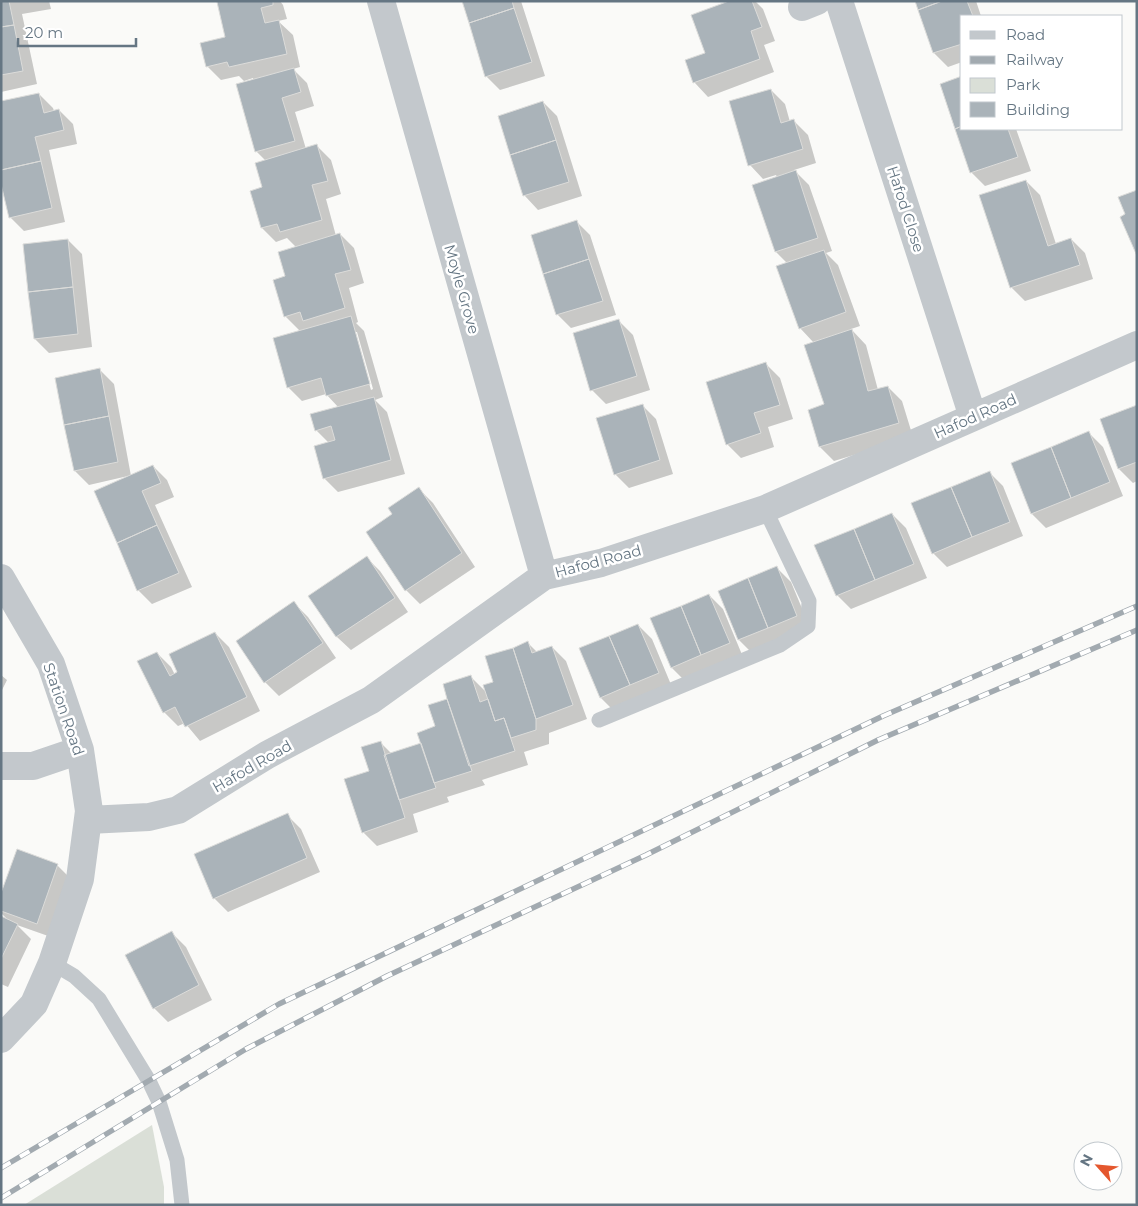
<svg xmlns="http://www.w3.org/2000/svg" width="1138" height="1206" font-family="Montserrat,sans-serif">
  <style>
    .green { fill: #dadfd7 }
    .shadow { fill: #0003; fill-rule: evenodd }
    .building { fill: #aab3b9; stroke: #dcdcda }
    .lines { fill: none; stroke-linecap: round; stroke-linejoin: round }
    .lane { stroke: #c3c8cc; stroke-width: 15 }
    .street { stroke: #c3c8cc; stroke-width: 28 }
    .rail-casing { stroke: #a2aab0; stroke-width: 5.5 }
    .rail { stroke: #fff; stroke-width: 4; stroke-dasharray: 11; stroke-linecap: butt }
    .labels { text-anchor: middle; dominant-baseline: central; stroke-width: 5; stroke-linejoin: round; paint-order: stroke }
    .street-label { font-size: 15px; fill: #657683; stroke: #fff }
  </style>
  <rect width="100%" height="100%" fill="#fafaf8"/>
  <path class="green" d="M152,1125L164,1187V1205H24Z"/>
  <path class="shadow" d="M1,1H49L51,9L22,14L37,84L1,92Z
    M226,1H280L283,5L287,19L278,21L293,35L300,67L293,69L307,83L314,106L295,112L306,149L317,146L331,160L341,194L326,199L336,236L340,234L354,248L364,283L349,288L358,322L356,323L364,331L383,397L375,400L387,412L405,474L338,492L324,478L329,443L316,430L339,408L326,394L302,401L288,387L301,332L285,316L287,277L296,247L287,238L276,242L262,228L266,161L256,151L253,78L244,81L239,76L221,80L207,66L227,38ZM354,332H357L373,389L371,390Z
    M463,1H521L545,76L500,90L486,76Z
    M733,1H755L763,9L775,41L764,45L774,72L708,97L695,83L686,61L706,54Z
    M916,1H976L981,16H962V62L948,67L934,53Z
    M942,85L962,129H1016L1031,171L985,186L971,172Z
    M771,90L785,104L790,122L794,121L808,135L816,163L794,170L809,185L832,251L826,253L838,265L860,326L851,329L866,345L878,390L888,387L902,401L913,437L834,461L820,447L809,410L825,405L814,343L800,328L788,264L776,252L777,177L776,175L763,179L750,165Z
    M39,94L53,108L54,111L59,110L73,124L77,144L49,150L65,222L24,231L10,217Z
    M543,102L557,116L582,196L538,210L525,196L499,117Z
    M1026,181L1040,195L1056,244L1071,239L1085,253L1093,279L1025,301L1011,287Z
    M576,221L590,235L616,315L571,328L557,314Z
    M68,240L82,254L92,347L49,353L35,339Z
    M619,321L633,335L650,390L606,404L592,390Z
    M766,364L780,378L793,419L768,427L774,447L741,458L727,444Z
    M100,370L114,384L131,476L153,466L167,480L174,497L155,505L192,587L152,604L138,590L128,476L89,485L75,471Z
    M642,405L656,419L673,474L629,488L615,474Z
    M1137,406V481L1133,483L1119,469L1101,420Z
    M1089,433L1103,447L1123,496L1046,528L1032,514L1013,464Z
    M989,472L1003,486L1023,536L947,567L933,553Z
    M419,489L433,503L475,567L420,604L406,590L394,515Z
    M892,514L906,528L927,578L851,609L837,595Z
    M367,558L380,571L408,612L351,650L337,637L310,596Z
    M777,568L791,582L811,630L753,654L739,640L719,591Z
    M709,595L723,609L743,657L686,682L672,668L652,619Z
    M294,603L308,617L336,658L279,696L265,682L238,641Z
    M638,625L652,639L672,687L615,712L601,698L580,649Z
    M215,633L229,647L260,711L200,741L185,723L178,726L164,712L157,653L171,667L175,675Z
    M527,642L537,652L552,647L566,661L587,719L549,733V744L524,752L528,765L482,780L485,785L447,797L449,802L413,814L418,832L377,846L363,832L370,772L380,742L392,754L422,744L436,727L448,700L471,677L488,694L514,649Z
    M1,675L7,680L1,692Z
    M287,815L301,829L320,872L228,912L214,898Z
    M57,865L71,879L51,937L17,925L31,939L8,987L1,984V918L9,921L1,913V897Z
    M172,933L186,947L212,1000L168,1022L154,1008Z"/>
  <path class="building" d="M1,1H9L14,25L1,27Z
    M220,1H273V5L261,8L265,23L279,20L287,54L229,67L227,62L206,67L200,43L225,37L217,2Z
    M462,1H512L514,8L469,23Z
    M729,1H752L762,27L751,31L760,59L693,83L685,60L705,53L691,15Z
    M915,1H942L918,10Z
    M942,1H967L973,16H962V44L933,53L918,10Z
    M514,8L532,62L485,77L469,23Z
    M14,25L23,71L1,75V27Z
    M294,68L301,92L282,98L295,141L255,152L236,84Z
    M962,76V126L955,129L940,84Z
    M771,89L781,123L794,119L803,149L748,166L729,101Z
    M39,93L44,113L59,109L64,130L35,137L41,161L1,170V101Z
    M543,101L556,140L510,155L498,116Z
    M962,126V129H1008L1018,157L970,173L955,129Z
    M556,140L569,182L523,196L510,155Z
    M317,144L328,181L312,185L322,220L280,232L277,224L261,228L250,191L262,187L255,163Z
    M41,161L52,208L9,218L1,184V170Z
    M796,170L818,238L775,252L752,185Z
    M1026,180L1048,246L1071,238L1080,265L1010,288L979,195Z
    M1137,190V256L1120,217L1125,214L1118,197Z
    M577,220L589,259L543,274L531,235Z
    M340,233L351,270L335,274L345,308L303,321L300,312L284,317L273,280L285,276L278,252Z
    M68,239L73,287L28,292L23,244Z
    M824,250L846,312L799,329L776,266Z
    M589,259L603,301L556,315L543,274Z
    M73,287L78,334L34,339L28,292Z
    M351,316L370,384L326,396L321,378L287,388L273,338Z
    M619,319L637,376L590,391L573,333Z
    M852,329L868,391L888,386L899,423L819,447L808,410L824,404L804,345Z
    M766,362L780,405L754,413L761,433L726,445L706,382Z
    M100,368L109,416L64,425L55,378Z
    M374,397L391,460L323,479L314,446L335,440L331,426L315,431L310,414Z
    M643,404L660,460L614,475L596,418Z
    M1137,405V462L1118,469L1100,419Z
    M109,416L118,462L74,471L64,425Z
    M1089,431L1110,482L1071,498L1051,447Z
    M1051,447L1071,498L1031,514L1011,463Z
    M153,465L161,483L142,491L157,525L117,543L94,491Z
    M990,471L1010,522L972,537L951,487Z
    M419,487L462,553L405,591L366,532L392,514L388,508Z
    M951,487L972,537L932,554L911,503Z
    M892,513L914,564L875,580L854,529Z
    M157,525L179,573L137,591L117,543Z
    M854,529L875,580L836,596L814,545Z
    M367,556L395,598L336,637L308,596Z
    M777,566L797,616L768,628L748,578Z
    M748,578L768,628L738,640L718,591Z
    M709,594L730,643L701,655L681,606Z
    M294,601L323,643L264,683L236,641Z
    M681,606L701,655L671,668L650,618Z
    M638,624L659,673L630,685L609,636Z
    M215,632L247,697L185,727L175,707L163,713L137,661L157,652L170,676L177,672L169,654Z
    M609,636L630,685L600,698L579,648Z
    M528,641L532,653L552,646L573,705L536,719L513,648Z
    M513,648L536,719V730L511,738L504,718L495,721L483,685L493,682L485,656Z
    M471,675L480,702L488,699L495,721L504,718L515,751L469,766L447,699L443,684Z
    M447,699L472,771L434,783L417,733L435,726L428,705Z
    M381,741L405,818L362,833L344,779L369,771L361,747Z
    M421,743L436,788L399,800L384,755Z
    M288,813L307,858L213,899L194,854Z
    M17,849L58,864L37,924L1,911V893Z
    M1,916L18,924L1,959Z
    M172,931L199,985L153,1009L125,955Z"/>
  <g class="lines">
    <path class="lane" d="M599,720L780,645L808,626L809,601L765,509
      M52,963L74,976L99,999L149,1081L159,1102L177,1160L182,1205"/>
    <path class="street" d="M381,1L544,576
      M839,1L973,417
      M802,7L817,1
      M1,578L51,664L80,750L89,811L80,879L52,963L34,1004L1,1039
      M1,766H33L80,750
      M88,820L149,817L178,810L267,755L371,700L544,576L601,563L765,509L1137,345"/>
    <defs>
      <path id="rail" d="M1,1168L279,1004L883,716L1137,606
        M1,1198L246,1049L387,976L646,855L878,740L1137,630"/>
    </defs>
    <use href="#rail" class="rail-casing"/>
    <use href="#rail" class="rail"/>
  </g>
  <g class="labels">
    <g class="street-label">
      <text transform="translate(906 209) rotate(72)">Hafod Close</text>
      <text transform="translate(462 289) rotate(74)">Moyle Grove</text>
      <text transform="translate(975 416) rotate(-24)">Hafod Road</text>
      <text transform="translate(598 561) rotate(-15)">Hafod Road</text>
      <text transform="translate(64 709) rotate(71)">Station Road</text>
      <text transform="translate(252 766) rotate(-30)">Hafod Road</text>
    </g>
  </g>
  <rect width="1138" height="1206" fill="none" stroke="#657683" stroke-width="5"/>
  <rect x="960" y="15" width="162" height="115" fill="#ffffff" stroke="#c1c8cd"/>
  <rect x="970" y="31" width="25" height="8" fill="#c3c8cc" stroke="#c1c8cd"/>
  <text x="1006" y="40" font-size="15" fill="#657683">Road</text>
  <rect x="970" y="56" width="25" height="8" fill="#a2aab0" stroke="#c1c8cd"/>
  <text x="1006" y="65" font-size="15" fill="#657683">Railway</text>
  <rect x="970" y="78" width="25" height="15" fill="#dadfd7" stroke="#c1c8cd"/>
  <text x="1006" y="90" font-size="15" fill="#657683">Park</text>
  <rect x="970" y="102" width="25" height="15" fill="#aab3b9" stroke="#c1c8cd"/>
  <text x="1006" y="115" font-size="15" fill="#657683">Building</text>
  <g transform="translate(1098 1166) rotate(297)"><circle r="24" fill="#ffffff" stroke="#c1c8cd"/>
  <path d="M0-4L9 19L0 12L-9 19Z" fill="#e4572e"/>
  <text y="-8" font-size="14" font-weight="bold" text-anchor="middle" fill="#657683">N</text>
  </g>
  <path d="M18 38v8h118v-8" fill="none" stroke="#657683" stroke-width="2.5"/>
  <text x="25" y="38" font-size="15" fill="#657683" stroke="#ffffff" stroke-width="4" paint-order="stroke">20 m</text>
</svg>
